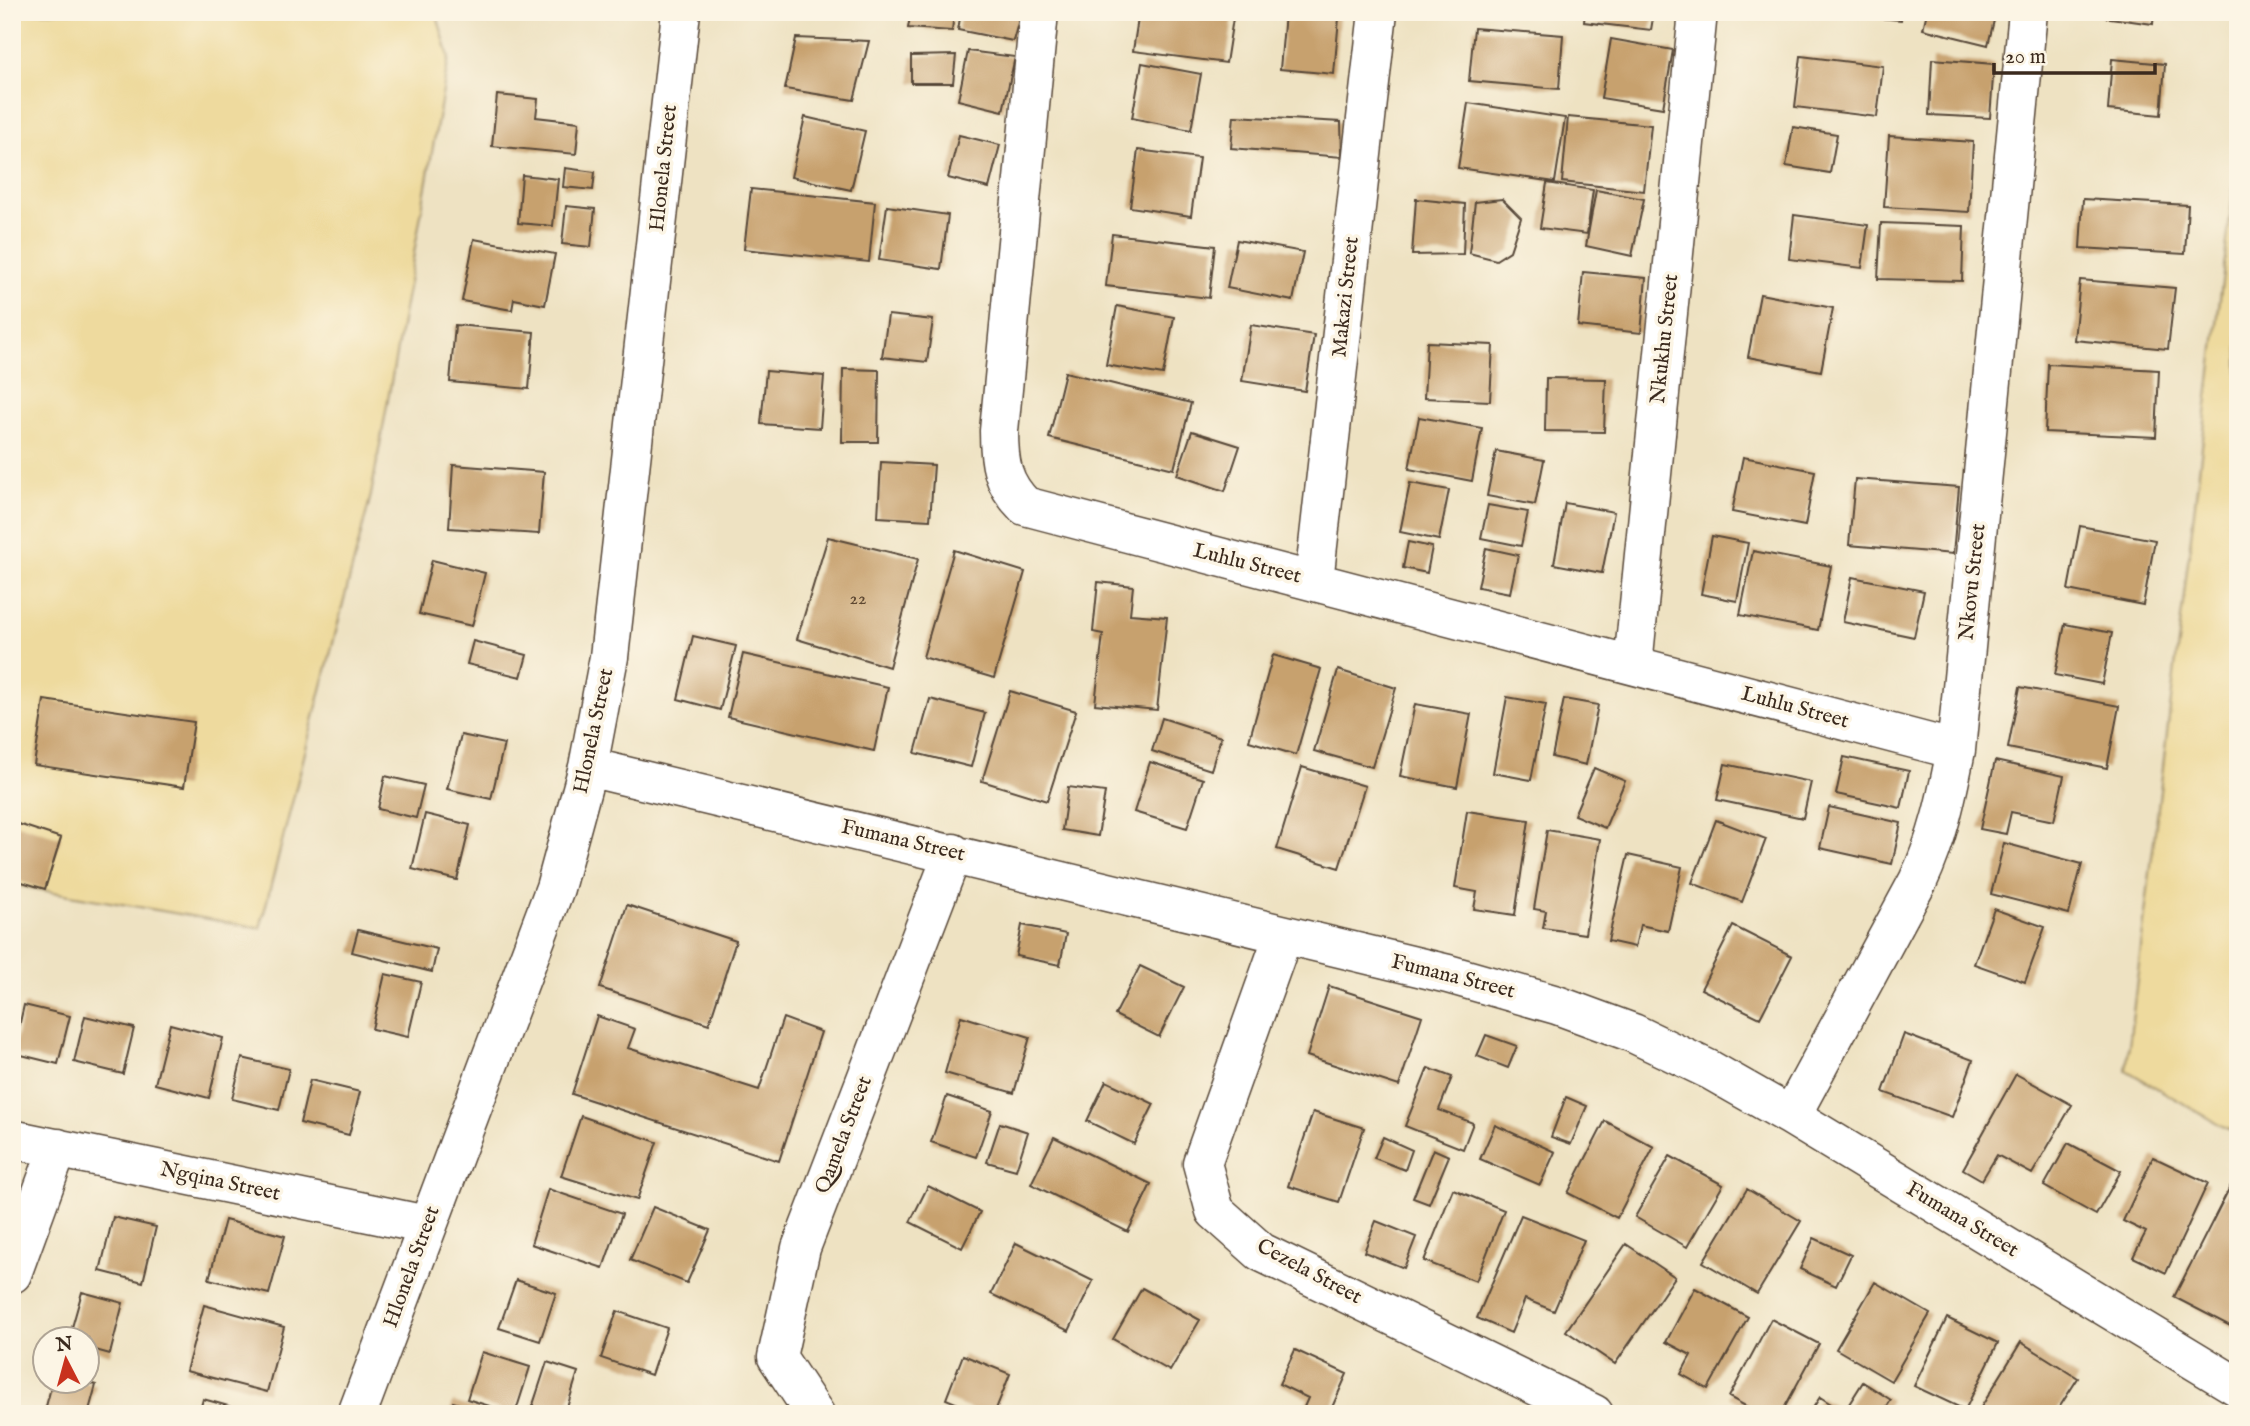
<svg xmlns="http://www.w3.org/2000/svg" width="2250" height="1426" font-family="'IM FELL English',serif">
  <style>
    .sand { fill: #eeda9e; stroke: #94825e; stroke-width: 2 }
    .building { fill: #c7a16e }
    .lines { fill: none; stroke-linecap: round; stroke-linejoin: round }
    .street-casing { stroke: #564637; stroke-width: 41 }
    .street { stroke: #fff; stroke-width: 38 }
    .labels { text-anchor: middle; dominant-baseline: central; stroke-width: 7; stroke-linejoin: round; paint-order: stroke }
    .number-label { font-size: 18px; fill: #5e4832 }
    .street-label { font-size: 21px; fill: #3b2a1e; stroke: #fcf5e5 }
  </style>
  <rect width="100%" height="100%" fill="#fcf5e5"/>
  <filter id="ink" filterUnits="userSpaceOnUse"><feTurbulence type="fractalNoise" baseFrequency=".0143" numOctaves="2"/><feDisplacementMap in="SourceGraphic" scale="14" xChannelSelector="R" yChannelSelector="G"/><feConvolveMatrix kernelMatrix="1 2 1 2 8 2 1 2 1" color-interpolation-filters="sRGB"/></filter>
  <filter id="wash" filterUnits="userSpaceOnUse"><feTurbulence type="fractalNoise" baseFrequency=".00686" numOctaves="4" result="noise"/><feDisplacementMap in="SourceGraphic" scale="28" xChannelSelector="R" yChannelSelector="G"/><feGaussianBlur stdDeviation="1.57" result="paint"/><feColorMatrix in="noise" values="0 0 0 0 0 0 0 0 0 0 0 0 0 0 0 0 0 1.4 0 .05"/><feComposite in="paint" operator="in"/></filter>
  <g filter="url(#wash)">
    <rect width="100%" height="100%" fill="#eee2c2"/>
    <path class="sand" d="M12,12H436L449,57L371,495L260,928L12,885Z
      M2238,151V1135L2126,1070Z"/>
    <g id="blocks">
      <path class="building" d="M911,12H954L952,31L908,28Z
        M961,12H1021L1013,41L958,30Z
        M1139,12H1234L1226,63L1133,51Z
        M1585,12H1654L1651,30L1584,22Z
        M1841,12H1902L1901,20L1841,15Z
        M1927,12H1996L1988,45L1923,29Z
        M2104,12H2154L2153,24L2103,17Z
        M1285,14L1339,18L1334,74L1280,69Z
        M1474,28L1563,35L1559,89L1469,81Z
        M796,38L869,41L854,100L785,89Z
        M1611,39L1673,50L1663,108L1601,98Z
        M968,51L1015,57L1003,111L958,100Z
        M956,55L953,83H911V56Z
        M1801,56L1883,66L1877,117L1795,107Z
        M1932,59L1994,64L1990,118L1929,115Z
        M2112,59L2165,64L2161,115L2108,110Z
        M1142,63L1201,74L1191,130L1132,118Z
        M497,95L538,99L536,117L579,122L576,154L492,146Z
        M1468,103L1565,118L1555,182L1458,168Z
        M1234,116L1341,122L1342,157L1231,148Z
        M805,117L865,131L851,190L791,177Z
        M1568,117L1651,125L1644,191L1562,182Z
        M1793,127L1837,134L1830,173L1786,166Z
        M959,135L1000,145L989,188L948,178Z
        M1889,136L1973,142L1969,212L1884,207Z
        M1138,150L1199,158L1191,216L1130,207Z
        M565,168L595,172L593,190L563,187Z
        M522,175L558,179L553,226L518,223Z
        M1547,183L1593,190L1587,234L1540,228Z
        M751,189L875,202L869,262L744,249Z
        M1596,190L1644,199L1632,256L1586,246Z
        M1416,199L1465,204L1463,254L1412,255Z
        M1502,199L1521,218L1510,251L1496,260L1469,253L1475,202Z
        M2083,199L2188,205L2185,254L2080,248Z
        M566,206L595,209L591,247L562,244Z
        M887,206L948,215L941,269L879,260Z
        M1794,215L1868,225L1862,268L1789,259Z
        M1881,223L1964,226L1962,281L1878,279Z
        M1112,234L1215,246L1209,298L1106,286Z
        M474,239L555,254L545,305L514,299L512,310L462,301Z
        M1237,240L1303,252L1293,301L1227,288Z
        M1583,272L1646,278L1641,333L1578,326Z
        M2080,280L2175,288L2168,349L2074,340Z
        M1760,294L1833,308L1821,371L1748,357Z
        M1117,306L1174,317L1163,375L1106,365Z
        M888,315L933,320L927,362L882,357Z
        M455,325L534,332L529,389L450,382Z
        M1251,325L1314,335L1305,391L1242,381Z
        M1427,342L1493,345L1490,401L1424,398Z
        M2048,364L2159,370L2156,437L2045,432Z
        M843,369L879,370L878,442H842Z
        M766,371L824,376L820,428L761,424Z
        M1065,372L1191,403L1174,469L1049,438Z
        M1546,378L1606,379L1604,432L1545,431Z
        M1419,417L1482,428L1472,481L1409,469Z
        M1192,431L1240,446L1225,491L1177,475Z
        M1496,451L1544,460L1535,505L1487,496Z
        M1743,457L1815,471L1805,526L1732,512Z
        M881,462L934,465L930,520L878,517Z
        M453,465L544,472L539,534L449,528Z
        M1855,479L1959,487L1953,554L1849,545Z
        M1410,483L1449,490L1439,540L1400,532Z
        M1565,503L1614,512L1602,573L1554,564Z
        M1488,505L1528,512L1521,546L1481,538Z
        M2080,526L2155,540L2143,605L2068,590Z
        M1712,536L1748,543L1737,601L1701,594Z
        M828,537L918,559L889,667L797,639Z
        M1408,542L1432,547L1427,573L1403,568Z
        M1486,548L1518,555L1510,593L1478,587Z
        M954,550L1025,572L994,678L923,657Z
        M1753,551L1831,566L1818,630L1740,615Z
        M432,560L485,573L472,626L419,614Z
        M1852,577L1924,591L1914,637L1843,622Z
        M1098,582L1133,586L1130,614L1167,617L1157,710L1095,704L1103,634L1093,632Z
        M2065,624L2112,633L2102,684L2055,675Z
        M693,636L736,646L720,710L678,699Z
        M473,641L527,655L521,677L467,664Z
        M743,654L888,687L874,751L728,717Z
        M1273,655L1321,669L1296,755L1249,741Z
        M1338,670L1396,688L1372,767L1314,751Z
        M2020,687L2119,706L2107,768L2008,748Z
        M1010,691L1076,711L1047,801L982,781Z
        M1507,697L1546,704L1531,780L1493,773Z
        M930,699L985,713L971,767L915,753Z
        M1564,699L1598,705L1586,765L1552,757Z
        M44,700L194,722L184,787L34,765Z
        M1415,704L1471,714L1457,787L1400,776Z
        M1162,718L1221,737L1211,770L1152,751Z
        M461,735L504,744L491,799L447,789Z
        M1844,757L1909,771L1901,808L1836,794Z
        M1995,761L2064,776L2054,821L2011,812L2006,834L1980,829Z
        M1150,762L1203,779L1187,828L1134,812Z
        M1725,764L1811,782L1803,818L1717,800Z
        M1302,767L1365,786L1339,868L1277,849Z
        M1594,768L1625,781L1605,828L1574,815Z
        M385,776L424,785L416,818L378,809Z
        M1068,787L1105,792L1098,836L1062,830Z
        M1829,807L1901,823L1892,864L1820,848Z
        M1467,811L1529,820L1515,915L1474,909L1477,892L1455,888Z
        M425,814L470,825L457,880L412,869Z
        M1716,820L1766,839L1742,902L1692,883Z
        M12,822L61,838L45,889L12,879Z
        M1547,830L1600,839L1585,934L1543,928L1546,911L1534,909Z
        M2004,843L2082,864L2069,914L1991,894Z
        M1628,855L1682,867L1668,931L1640,925L1635,947L1608,941Z
        M627,905L736,941L709,1024L600,988Z
        M1994,909L2045,927L2025,982L1974,964Z
        M1022,925L1066,934L1060,965L1016,956Z
        M1733,926L1792,956L1760,1018L1701,989Z
        M358,930L437,949L432,972L352,952Z
        M1140,966L1184,987L1159,1037L1115,1015Z
        M385,974L421,982L408,1037L372,1029Z
        M1329,986L1422,1016L1399,1086L1307,1056Z
        M24,1005L70,1016L58,1064L13,1053Z
        M85,1016L134,1028L123,1074L74,1062Z
        M597,1016L635,1029L628,1048L759,1090L783,1018L821,1032L779,1161L572,1094Z
        M961,1016L1030,1037L1014,1093L945,1073Z
        M170,1024L223,1038L209,1098L155,1084Z
        M1904,1034L1973,1060L1952,1117L1883,1092Z
        M1486,1035L1517,1046L1508,1068L1477,1056Z
        M242,1058L289,1069L279,1110L232,1099Z
        M1428,1068L1452,1077L1439,1110L1473,1123L1463,1149L1405,1126Z
        M2016,1074L2072,1105L2032,1174L1997,1155L1982,1180L1963,1169Z
        M310,1080L360,1092L349,1135L300,1123Z
        M1106,1081L1154,1104L1134,1144L1087,1121Z
        M947,1096L992,1111L976,1157L931,1142Z
        M1566,1097L1587,1106L1571,1144L1551,1137Z
        M1313,1112L1364,1128L1339,1202L1288,1186Z
        M581,1116L657,1142L637,1200L561,1176Z
        M1605,1121L1654,1147L1617,1218L1568,1193Z
        M1000,1123L1028,1132L1016,1170L987,1162Z
        M1495,1125L1555,1152L1540,1185L1480,1159Z
        M1054,1137L1151,1184L1128,1232L1031,1184Z
        M1383,1137L1412,1150L1405,1170L1374,1158Z
        M2068,1143L2121,1171L2096,1215L2044,1186Z
        M1433,1149L1449,1156L1429,1204L1413,1198Z
        M1670,1156L1723,1185L1687,1247L1635,1217Z
        M2153,1157L2208,1183L2166,1273L2133,1257L2146,1232L2123,1221Z
        M2234,1179L2238,1181V1321L2234,1328L2174,1297Z
        M928,1186L980,1212L962,1248L910,1222Z
        M548,1189L622,1214L603,1268L531,1244Z
        M1453,1189L1504,1210L1476,1281L1424,1261Z
        M1747,1189L1801,1221L1757,1294L1703,1262Z
        M653,1207L710,1230L687,1283L630,1260Z
        M1521,1215L1584,1240L1554,1311L1525,1299L1511,1333L1477,1318Z
        M113,1217L156,1227L143,1282L100,1271Z
        M225,1220L285,1236L269,1294L209,1279Z
        M1376,1221L1416,1237L1404,1268L1364,1252Z
        M1814,1238L1851,1255L1836,1286L1800,1269Z
        M1016,1243L1093,1281L1069,1331L991,1294Z
        M1626,1244L1675,1277L1615,1364L1566,1331Z
        M516,1280L556,1293L540,1341L499,1328Z
        M1875,1282L1930,1314L1891,1381L1836,1349Z
        M1142,1288L1200,1320L1170,1371L1113,1339Z
        M1695,1288L1748,1317L1708,1389L1681,1374L1691,1355L1666,1342Z
        M82,1292L123,1303L110,1354L88,1348V1338H69Z
        M204,1305L284,1327L267,1392L186,1371Z
        M617,1311L667,1328L651,1375L601,1358Z
        M1947,1318L1998,1343L1965,1410L1914,1386Z
        M1771,1319L1819,1344L1781,1414H1760L1729,1397Z
        M2021,1342L2078,1378L2055,1414H1977Z
        M1295,1350L1347,1374L1329,1414H1301L1308,1398L1279,1384Z
        M482,1352L530,1367L515,1414L467,1399Z
        M963,1355L1010,1374L994,1414H982L946,1399Z
        M547,1362L578,1372L565,1414H530Z
        M53,1380H79L96,1385L88,1414H44Z
        M1863,1382L1891,1400L1882,1414H1809L1820,1397L1844,1412Z
        M203,1399L254,1413V1414H199Z
        M453,1402L489,1413V1414H449Z"/>
    </g>
  </g>
  <g filter="url(#ink)">
    <use href="#blocks" fill-opacity="0" stroke="#564637" stroke-width="2"/>
    <g class="lines">
      <defs>
        <path id="street" d="M1039,12L999,431C999,463 1002,483 1025,506L1956,750
          M1314,581L1378,12
          M1633,665L1698,12
          M588,767L1448,974L1557,1005L1633,1033L1710,1070L1791,1116L2238,1387
          M1283,936L1202,1163L1215,1211L1261,1252L1594,1414
          M1791,1116L1918,881C1938,839 1947,796 1956,750L2028,12
          M12,1139L427,1225
          M12,1274L58,1148
          M357,1414L555,888L588,767L609,657L681,12
          M815,1414L777,1357L801,1248L953,853"/>
      </defs>
      <use href="#street" class="street-casing"/>
      <use href="#street" class="street"/>
    </g>
  </g>
  <g class="labels">
    <g class="number-label">
      <text x="858" y="599">22</text>
    </g>
    <g class="street-label">
      <text transform="translate(664 168) rotate(-84)">Hlonela Street</text>
      <text transform="translate(1346 297) rotate(-84)">Makazi Street</text>
      <text transform="translate(1665 339) rotate(-84)">Nkukhu Street</text>
      <text transform="translate(1247 564) rotate(14)">Luhlu Street</text>
      <text transform="translate(1973 582) rotate(-84)">Nkovu Street</text>
      <text transform="translate(1795 708) rotate(15)">Luhlu Street</text>
      <text transform="translate(594 731) rotate(-78)">Hlonela Street</text>
      <text transform="translate(903 841) rotate(13)">Fumana Street</text>
      <text transform="translate(1453 977) rotate(14)">Fumana Street</text>
      <text transform="translate(844 1135) rotate(-69)">Qamela Street</text>
      <text transform="translate(220 1182) rotate(12)">Ngqina Street</text>
      <text transform="translate(1962 1220) rotate(31)">Fumana Street</text>
      <text transform="translate(412 1267) rotate(-70)">Hlonela Street</text>
      <text transform="translate(1309 1272) rotate(28)">Cezela Street</text>
    </g>
  </g>
  <rect width="2250" height="1426" fill="none" stroke="#fcf5e5" stroke-width="42"/>
  <g transform="translate(66 1360) rotate(354)"><circle r="33" fill="#fcf5e5" stroke="#afa495" stroke-width="2"/>
  <path d="M0-5L12 26L0 18L-12 26Z" fill="#c8321e"/>
  <text y="-10" font-size="19" font-weight="bold" text-anchor="middle" fill="#3b2a1e">N</text>
  </g>
  <path d="M1994 63v10h161v-10" fill="none" stroke="#3b2a1e" stroke-width="3.5"/>
  <text x="2005" y="63" font-size="21" fill="#3b2a1e" stroke="#fcf5e5" stroke-width="5" paint-order="stroke">20 m</text>
</svg>
